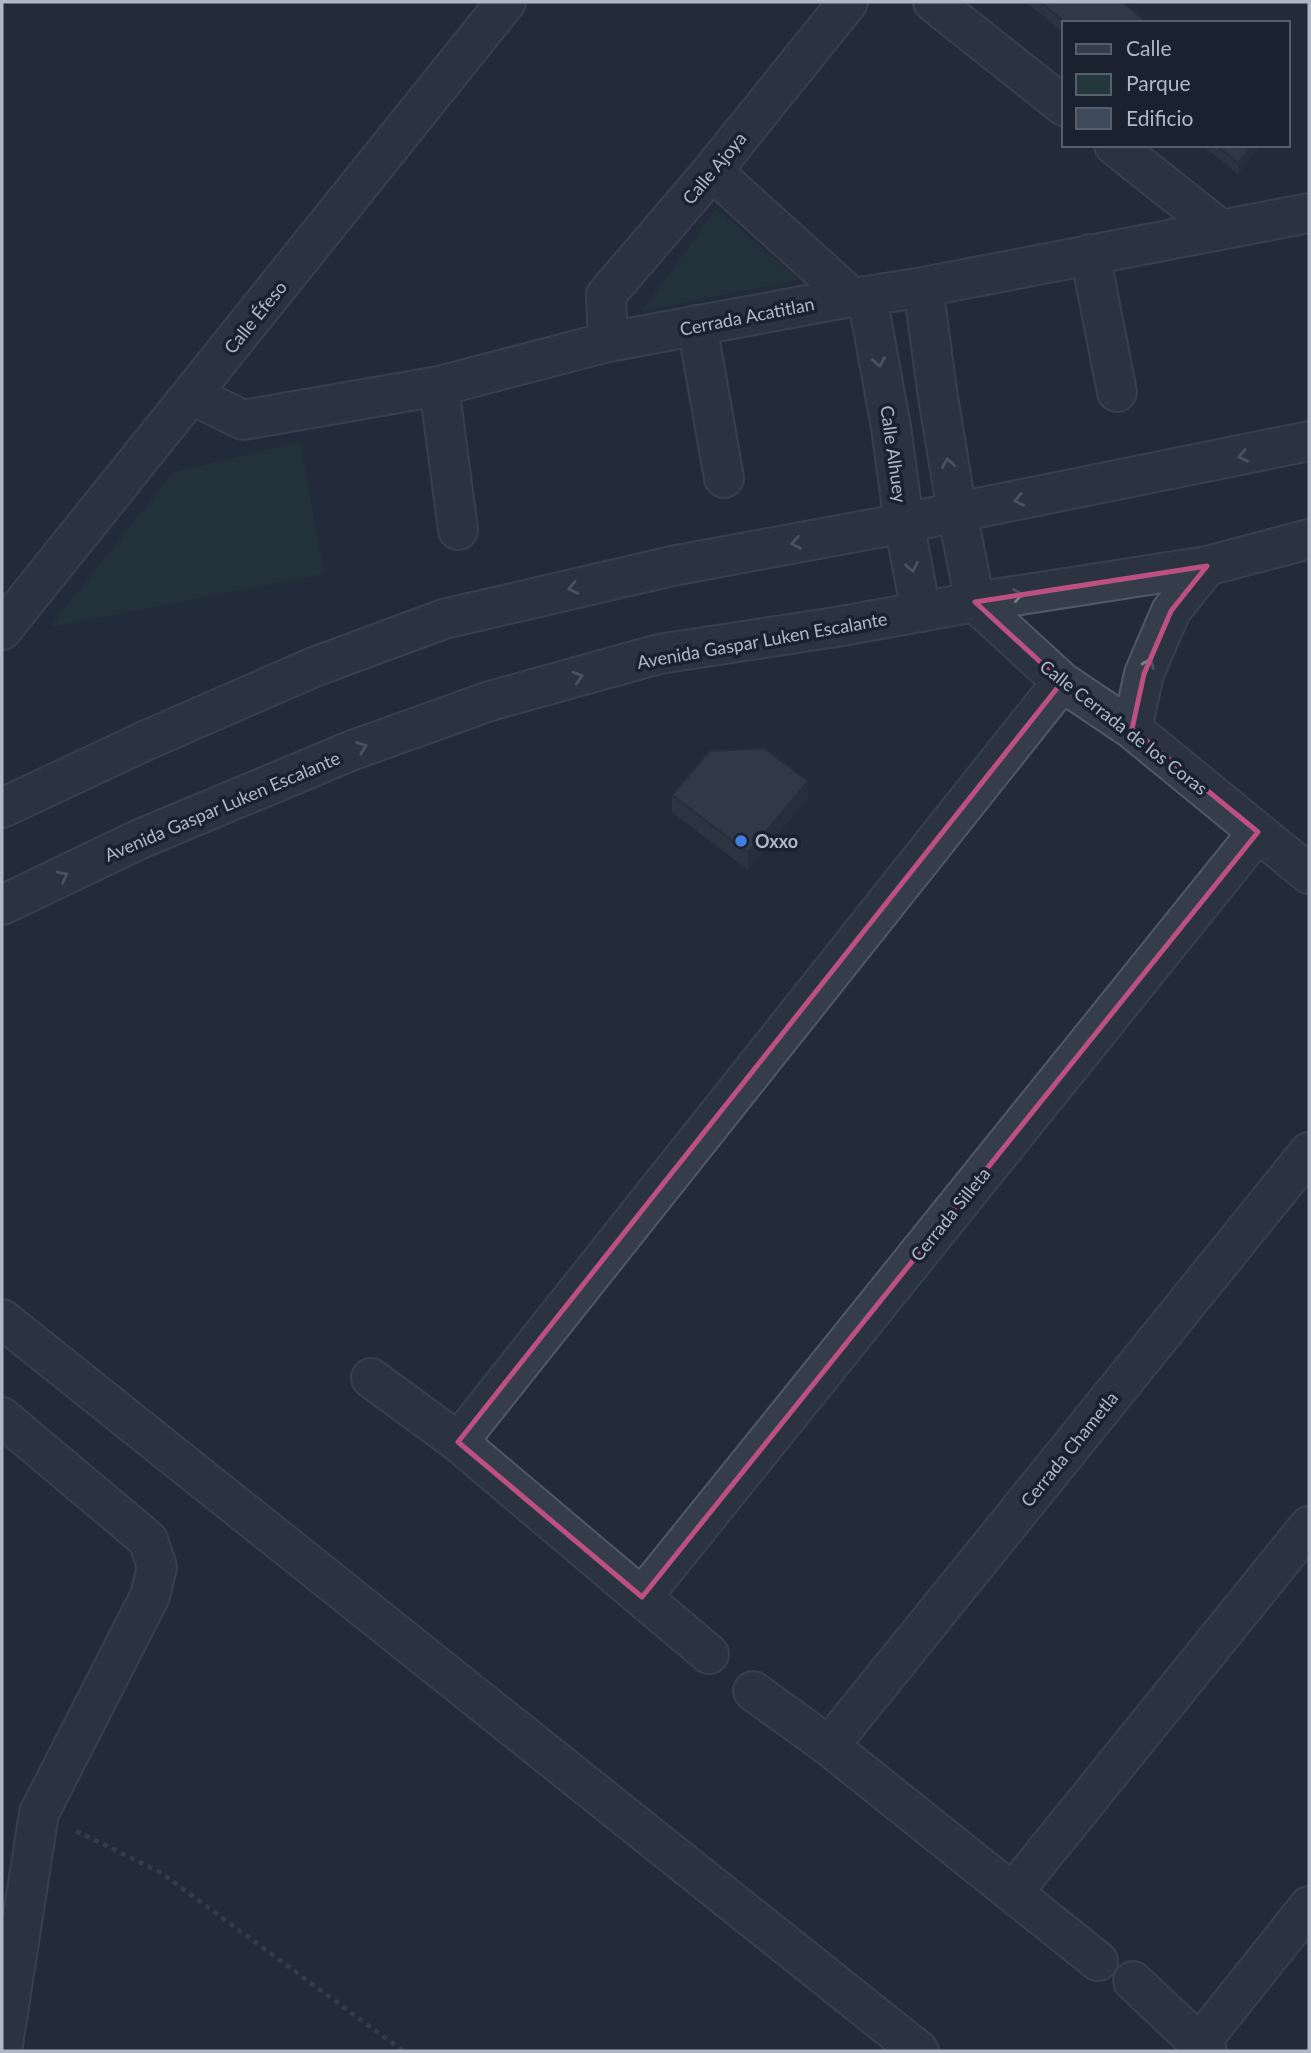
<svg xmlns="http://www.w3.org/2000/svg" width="1311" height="2053" font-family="Lato,sans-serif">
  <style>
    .green { fill: #24383b }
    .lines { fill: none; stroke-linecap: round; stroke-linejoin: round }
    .minor-casing { stroke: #505865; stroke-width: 42 }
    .path { stroke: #415559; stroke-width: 4.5; stroke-dasharray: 5 5; stroke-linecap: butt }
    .minor { stroke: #353d4b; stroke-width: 38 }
    .wall { fill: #353f4d }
    .shaded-wall { fill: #2b333f }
    .building { fill: #3e495a; stroke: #2b333f; stroke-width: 2 }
    .oneway { stroke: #79818f }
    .marked { fill: none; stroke: #bc5081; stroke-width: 5; stroke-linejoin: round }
    .shop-dot { fill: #3f7fe0; stroke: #1b222f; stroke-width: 2.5 }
    .labels { text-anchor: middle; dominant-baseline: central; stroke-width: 7; stroke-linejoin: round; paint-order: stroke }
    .street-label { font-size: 18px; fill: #b0b8c7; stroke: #1b222f }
    .poi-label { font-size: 18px; font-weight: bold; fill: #b0b8c7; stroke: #1b222f; text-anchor: start }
  </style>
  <rect width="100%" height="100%" fill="#222b3a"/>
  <path class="green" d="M716,209L800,280L642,311Z
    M300,442L324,574L50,627L174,472Z"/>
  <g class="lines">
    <defs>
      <path id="minor" d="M933,2L1064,106
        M1114,145L1221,230
        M712,171L851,297
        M1090,254L1117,392
        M923,287L938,397L957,512L975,602L1062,682L1132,729L1309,874
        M867,296L891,427L904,523L921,612
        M697,325L724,478
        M608,342L606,295L712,171L848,2
        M439,386L458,530
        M192,395L243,420L439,386L608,342L851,297L867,296L923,287L1309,213
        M2,630L506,2
        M1132,729L1144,674L1171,611L1207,566
        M2,808L147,740L314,667L444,619L672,566L904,523L1309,441
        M2,905L140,839L353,750L490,701L659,654L836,627L975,602L1207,566L1309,539
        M2,1319L919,2051
        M371,1378L458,1442L709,1654
        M2,1417L148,1540L157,1567L150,1596L39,1813L2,2051
        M458,1442L1062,682
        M642,1597L1258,832
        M753,1691L829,1746L1098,1961
        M829,1746L1309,1152
        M1013,1892L1309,1526
        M1133,1981L1207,2051
        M1199,2044L1309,1906"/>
    </defs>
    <use href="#minor" class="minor-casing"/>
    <path class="path" d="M76,1831L160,1872L403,2051"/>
    <use href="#minor" class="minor"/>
  </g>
  <path class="wall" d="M1026,2H1122L1148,23H1064V33Z
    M1202,145H1261L1238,174Z
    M672,795L808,798L748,870L672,812Z"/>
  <path class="shaded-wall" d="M1252,145H1261L1238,174V163Z
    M808,781V798L748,870V853Z"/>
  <path class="building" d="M1040,2H1122L1148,23H1066Z
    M1216,145H1252L1238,163Z
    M764,748L808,781L748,853L672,795L710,751Z"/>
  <defs><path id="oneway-chevron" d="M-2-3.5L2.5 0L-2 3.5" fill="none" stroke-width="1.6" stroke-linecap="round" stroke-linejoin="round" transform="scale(1.75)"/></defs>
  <g class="oneway">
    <use href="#oneway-chevron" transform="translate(879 362) rotate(80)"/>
    <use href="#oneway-chevron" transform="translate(1243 456) rotate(168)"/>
    <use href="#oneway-chevron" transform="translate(948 463) rotate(-99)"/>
    <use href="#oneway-chevron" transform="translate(1019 500) rotate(169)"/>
    <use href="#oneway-chevron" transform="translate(796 543) rotate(170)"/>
    <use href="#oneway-chevron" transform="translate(912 567) rotate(79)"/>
    <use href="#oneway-chevron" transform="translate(573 588) rotate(168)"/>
    <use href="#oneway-chevron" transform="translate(1018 595) rotate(-9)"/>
    <use href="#oneway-chevron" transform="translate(1149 663) rotate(-68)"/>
    <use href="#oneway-chevron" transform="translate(578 677) rotate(-16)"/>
    <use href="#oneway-chevron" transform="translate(362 747) rotate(-20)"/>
    <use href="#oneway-chevron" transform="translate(63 876) rotate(-26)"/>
  </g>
  <path d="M0 0H1311V2053H0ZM1207,566L1171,611L1144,674L1132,729L1258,832L642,1597L458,1442L1062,682L975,602Z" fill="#222b3a" fill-opacity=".55" fill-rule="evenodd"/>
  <path class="marked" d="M1207,566L1171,611L1144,674L1132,729L1258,832L642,1597L458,1442L1062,682L975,602Z"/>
  <circle class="shop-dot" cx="741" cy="841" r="7"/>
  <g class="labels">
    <g class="street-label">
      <text transform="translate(714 168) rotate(-50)">Calle Ajoya</text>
      <text transform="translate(747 316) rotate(-11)">Cerrada Acatitlan</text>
      <text transform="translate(255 317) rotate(-51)">Calle Éfeso</text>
      <text transform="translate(894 454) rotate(82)">Calle Alhuey</text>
      <text transform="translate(762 640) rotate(-10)">Avenida Gaspar Luken Escalante</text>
      <text transform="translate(1124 727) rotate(38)">Calle Cerrada de los Coras</text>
      <text transform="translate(222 806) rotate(-23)">Avenida Gaspar Luken Escalante</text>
      <text transform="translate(950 1214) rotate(-51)">Cerrada Silleta</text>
      <text transform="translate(1069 1449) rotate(-51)">Cerrada Chametla</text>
    </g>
    <g class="poi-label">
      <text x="755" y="841">Oxxo</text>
    </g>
  </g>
  <rect width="1311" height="2053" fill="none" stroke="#b0b8c7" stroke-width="7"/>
  <rect x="1062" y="21" width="228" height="126" fill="#1b222f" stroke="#575e6c" stroke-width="2"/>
  <rect x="1076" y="44" width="35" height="10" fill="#353d4b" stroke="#575e6c" stroke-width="2"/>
  <text x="1126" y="56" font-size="21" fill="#b0b8c7">Calle</text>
  <rect x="1076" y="74" width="35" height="21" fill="#24383b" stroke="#575e6c" stroke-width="2"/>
  <text x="1126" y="91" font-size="21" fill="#b0b8c7">Parque</text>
  <rect x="1076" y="108" width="35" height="21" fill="#3e495a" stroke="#575e6c" stroke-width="2"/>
  <text x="1126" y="126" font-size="21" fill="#b0b8c7">Edificio</text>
</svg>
